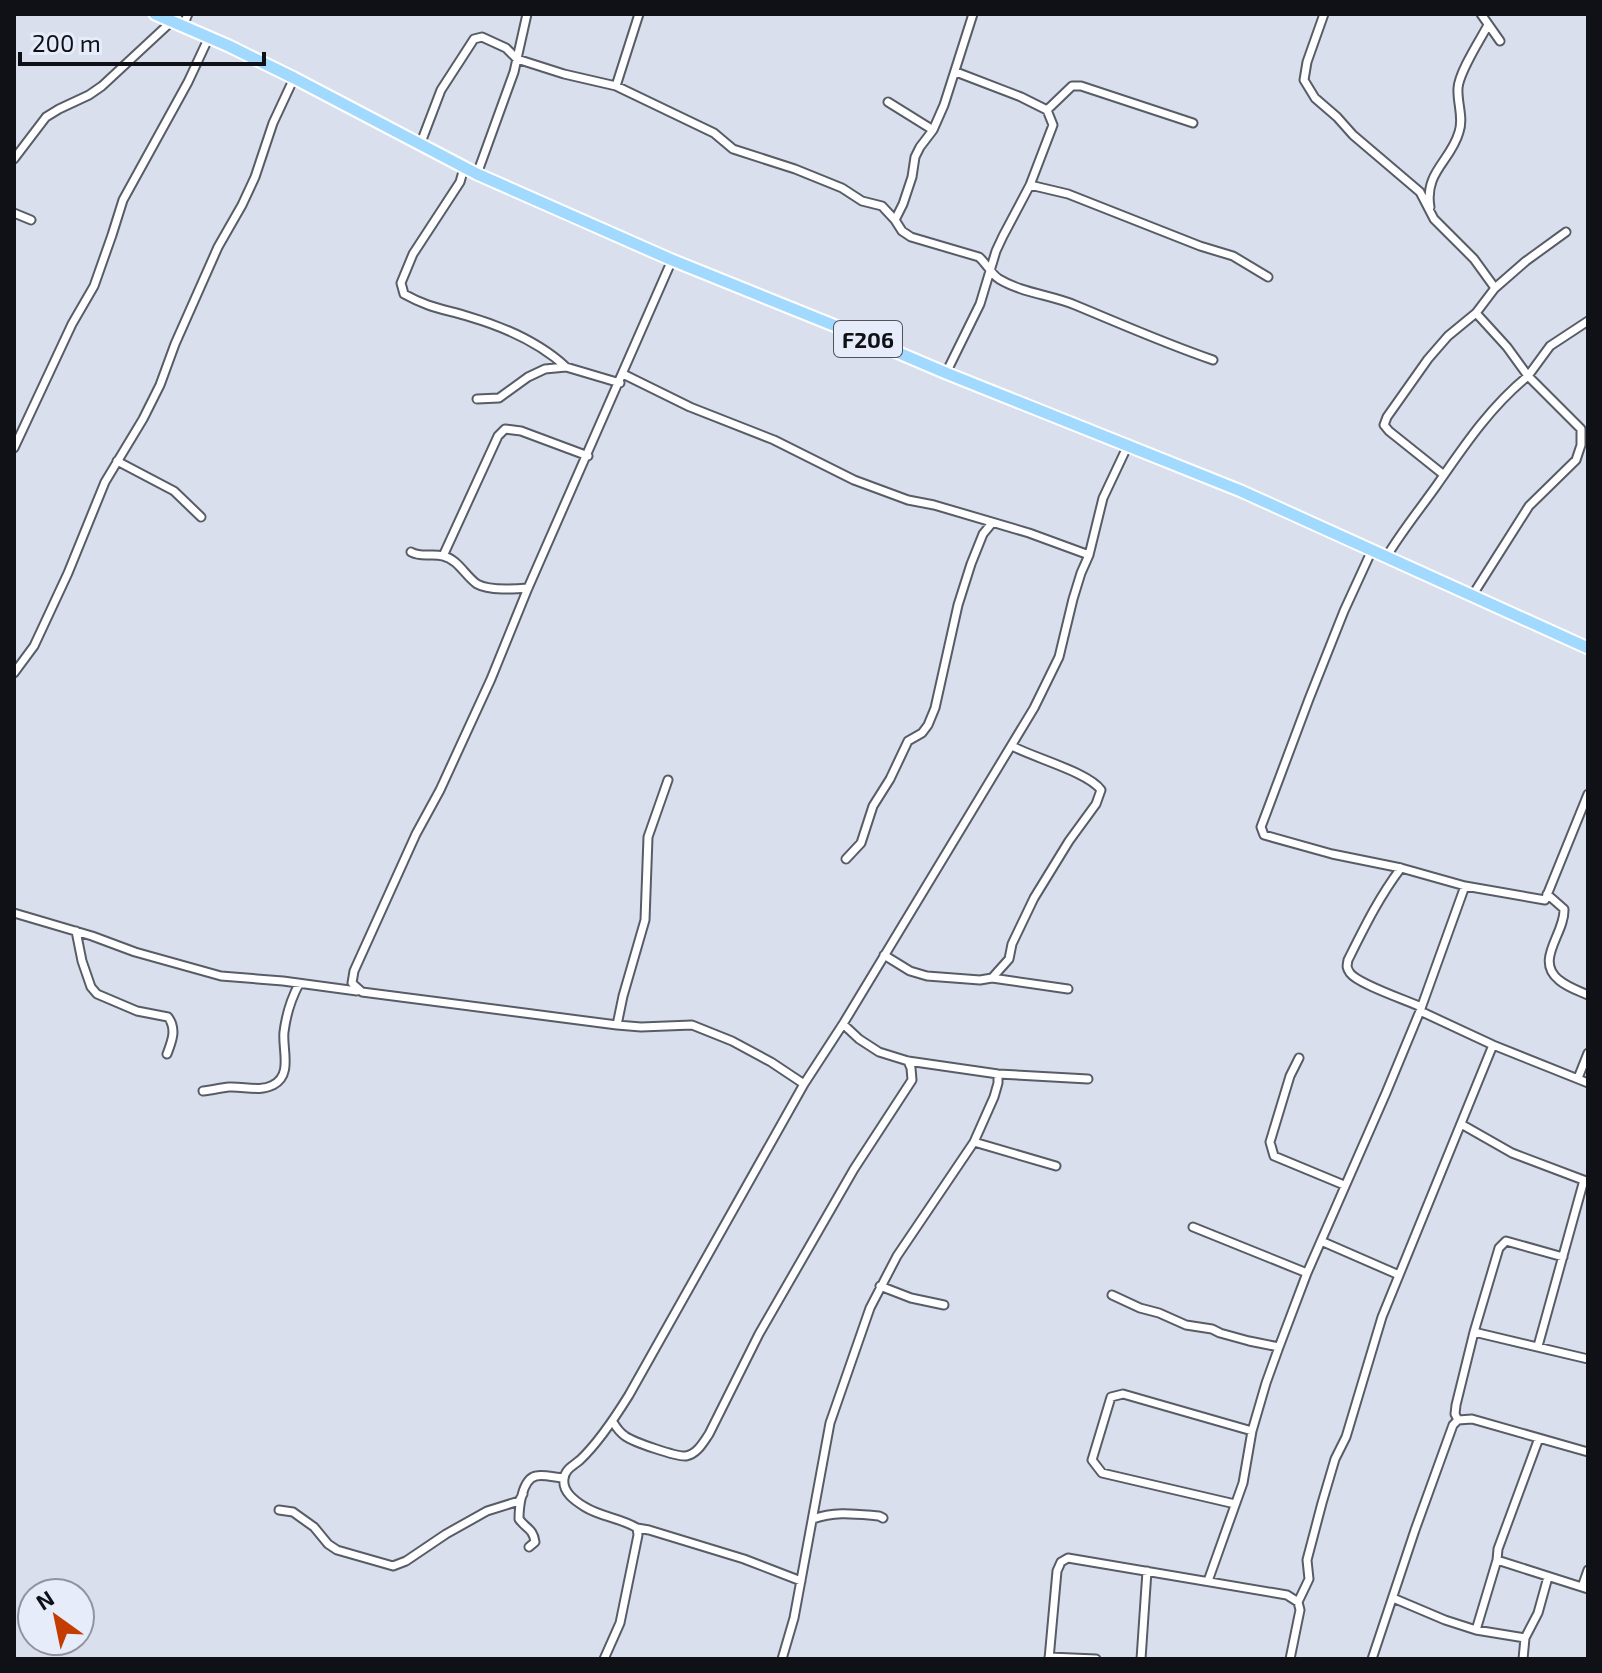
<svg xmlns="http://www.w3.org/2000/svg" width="1602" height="1673" font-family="'Exo 2',sans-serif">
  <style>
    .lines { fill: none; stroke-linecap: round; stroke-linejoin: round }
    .minor-casing { stroke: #575c67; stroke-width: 11 }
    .primary-casing { stroke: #fff; stroke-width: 15 }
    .minor { stroke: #fff; stroke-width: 7 }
    .primary { stroke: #a2d9fe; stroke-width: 11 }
    .labels { text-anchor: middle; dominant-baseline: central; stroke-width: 6; stroke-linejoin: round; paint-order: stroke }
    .shield { fill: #e6ecfa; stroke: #50535a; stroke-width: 2 }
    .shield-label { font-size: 22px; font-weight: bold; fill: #0f1116 }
  </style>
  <rect width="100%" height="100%" fill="#d9dfec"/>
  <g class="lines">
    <defs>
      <path id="minor" d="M1324,14L1307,62L1304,80L1315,98L1337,117L1353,135L1420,192L1434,219L1474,259L1495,288
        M1481,14L1500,41
        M183,26L188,14
        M616,86L639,14
        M888,102L933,130
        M1047,110L1072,86H1081L1193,123
        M420,145L441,90L474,39L482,37L506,48L517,59L564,74L616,86L714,133L733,149L795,169L842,188L862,201L882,206L895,220L902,231L911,237L979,257C986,263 992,275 999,279C1022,293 1051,295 1075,305C1121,324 1166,344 1213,360
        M14,159L46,117L59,109L89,95L102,86L172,21
        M464,168L460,182L413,254L401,283L404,294C429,308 444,309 470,317C504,327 540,343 566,367
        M477,174L514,72L527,14
        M1030,185L1068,194L1200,246L1233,256L1268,277
        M1430,207C1424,172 1451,161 1459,132C1464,118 1457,103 1458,88C1459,72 1480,40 1488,25
        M14,213L31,220
        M895,220L903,204L912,177L915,157L920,147L933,130L944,105L973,14
        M946,373L980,304L996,251L1003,236L1030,185L1053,125L1047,110L1021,97L956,72
        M623,374L690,407L774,440L854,480L908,500L934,505L1029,533L1089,555
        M477,399L499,398L528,377L545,369L566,367L620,383
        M14,448L72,324L94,286L112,235L123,200L188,82L209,37
        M117,461L174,491L201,517
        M1444,475L1389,431L1384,425L1387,417L1428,359L1448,336L1476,313L1495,288L1526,261L1566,232
        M1372,550L1344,611L1309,699L1261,827L1264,835L1332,854L1401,868L1465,886L1545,900L1588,794
        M411,552C422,558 431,553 443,556C458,559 466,577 477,584C489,591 515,589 528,588
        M443,556L498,436L505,429L521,431L588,456
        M1387,556C1402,531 1420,509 1437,485C1464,446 1490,407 1528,376L1507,347L1476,313
        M1472,596L1529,506L1576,460L1581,445V429L1528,376L1550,346L1588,321
        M14,673L34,646L68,573L105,482L143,419L160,385L175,344L218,247L242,205L255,177L273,123L294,78
        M668,780L648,837L645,920L623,996L617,1025L641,1027L692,1025L732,1041L771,1062L804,1084
        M846,859L861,843L873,806L890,779L908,741L922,733L928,725L935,708L958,605L971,564L983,534L992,523
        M1401,868C1379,897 1364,928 1348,960C1347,966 1346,967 1350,973C1358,984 1406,1000 1421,1007
        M1547,894L1564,909C1565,934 1534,960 1559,980C1567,987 1579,991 1588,995
        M14,913L92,936L135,952L221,976L283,981L357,991
        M76,931L82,961L91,987L97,994L137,1011L168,1017C177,1029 172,1041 167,1054
        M884,955L910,971L927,976L980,980L992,978L1009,959L1012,944L1034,898L1069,841L1096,804L1101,790C1088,772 1034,758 1012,746
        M992,978L1068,989
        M1420,1011L1493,1045L1588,1083
        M843,1024L859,1039L879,1052L908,1061L998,1074L1088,1079
        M617,1025L362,992L352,983L354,971L416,834L440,790L491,679L528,588L672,260
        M1299,1058L1290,1076L1270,1142L1274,1156L1344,1185
        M1578,1078L1588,1053
        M203,1091C212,1090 220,1088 229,1087C243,1086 260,1092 273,1085C293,1075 282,1049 284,1032C286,1016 291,999 299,984
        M1461,1124L1512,1153L1586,1181
        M974,1142L1056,1166
        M1193,1227L1307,1273
        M1321,1241L1399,1275
        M880,1286L911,1298L944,1305
        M1112,1295L1140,1308L1159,1313L1186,1325L1212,1329L1220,1333L1249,1341L1279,1347
        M1474,1332L1499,1248L1506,1241L1563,1257
        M1538,1346L1584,1180
        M1458,1420L1455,1414L1456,1405L1474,1332L1588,1359
        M613,1422C616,1427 619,1432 625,1436C633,1442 677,1457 686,1456C697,1454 703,1443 709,1434L759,1334L854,1169L912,1080L911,1068L908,1061
        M1235,1504L1102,1473L1092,1460L1111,1397L1123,1394L1252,1431
        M279,1510L293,1512L314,1527L328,1544L337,1550L393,1566L406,1561L446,1534L487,1511L519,1501L523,1494
        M813,1519C835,1511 855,1514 879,1516L883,1518
        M637,1528L649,1530L744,1559L801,1581
        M529,1547L535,1542C533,1528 526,1529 519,1519C519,1507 522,1479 536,1476C544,1474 556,1478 564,1478
        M1497,1560L1588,1589
        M1208,1581L1243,1483L1252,1431L1266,1383L1279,1347L1307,1273L1386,1093L1420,1011L1465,886
        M1582,1587L1588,1570
        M1393,1598L1445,1620L1476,1630L1525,1638
        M1476,1630L1497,1560L1498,1549L1539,1438
        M1049,1657L1096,1659
        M604,1659L620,1623L638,1535L637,1528C621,1518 601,1517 585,1507C575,1501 562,1492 564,1479C565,1469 573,1466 580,1460C598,1443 616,1416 629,1395L804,1084L843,1024L1034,708L1059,657L1073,599L1081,573L1089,555L1103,498L1128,445
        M782,1659L794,1618L830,1423L870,1308L897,1256L974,1142L994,1097L998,1083V1074
        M1049,1659L1057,1571L1061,1562L1068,1558L1287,1595L1298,1602
        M1141,1659L1147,1571
        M1290,1659L1300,1610L1298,1602L1309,1579L1307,1560L1322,1503L1335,1459L1346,1437L1382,1317L1493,1045
        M1372,1659L1415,1530L1453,1425L1458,1420L1472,1419L1588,1452
        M1523,1659L1525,1638L1538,1613L1548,1577"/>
      <path id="primary" d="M155,14L229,46L294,78L477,174L672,260L838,327L946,373L1241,491L1588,648"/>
    </defs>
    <use href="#minor" class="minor-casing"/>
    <use href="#primary" class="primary-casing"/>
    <use href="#minor" class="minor"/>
    <use href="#primary" class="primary"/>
  </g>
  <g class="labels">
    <rect class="shield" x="834" y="321" width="68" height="36" rx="6"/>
    <g class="shield-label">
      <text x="868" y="339">F206</text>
    </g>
  </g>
  <rect width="1602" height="1673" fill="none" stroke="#0f1116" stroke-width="32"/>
  <g transform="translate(56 1617) rotate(327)"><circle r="38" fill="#e6ecfa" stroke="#90949f" stroke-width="2"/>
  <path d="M0-6L14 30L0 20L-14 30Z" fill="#c33c00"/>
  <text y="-12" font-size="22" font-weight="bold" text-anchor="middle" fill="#0f1116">N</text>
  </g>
  <path d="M20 52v12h244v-12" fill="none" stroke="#0f1116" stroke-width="4"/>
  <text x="32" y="52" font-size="24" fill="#0f1116" stroke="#e6ecfa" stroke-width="6" paint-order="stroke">200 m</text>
</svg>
